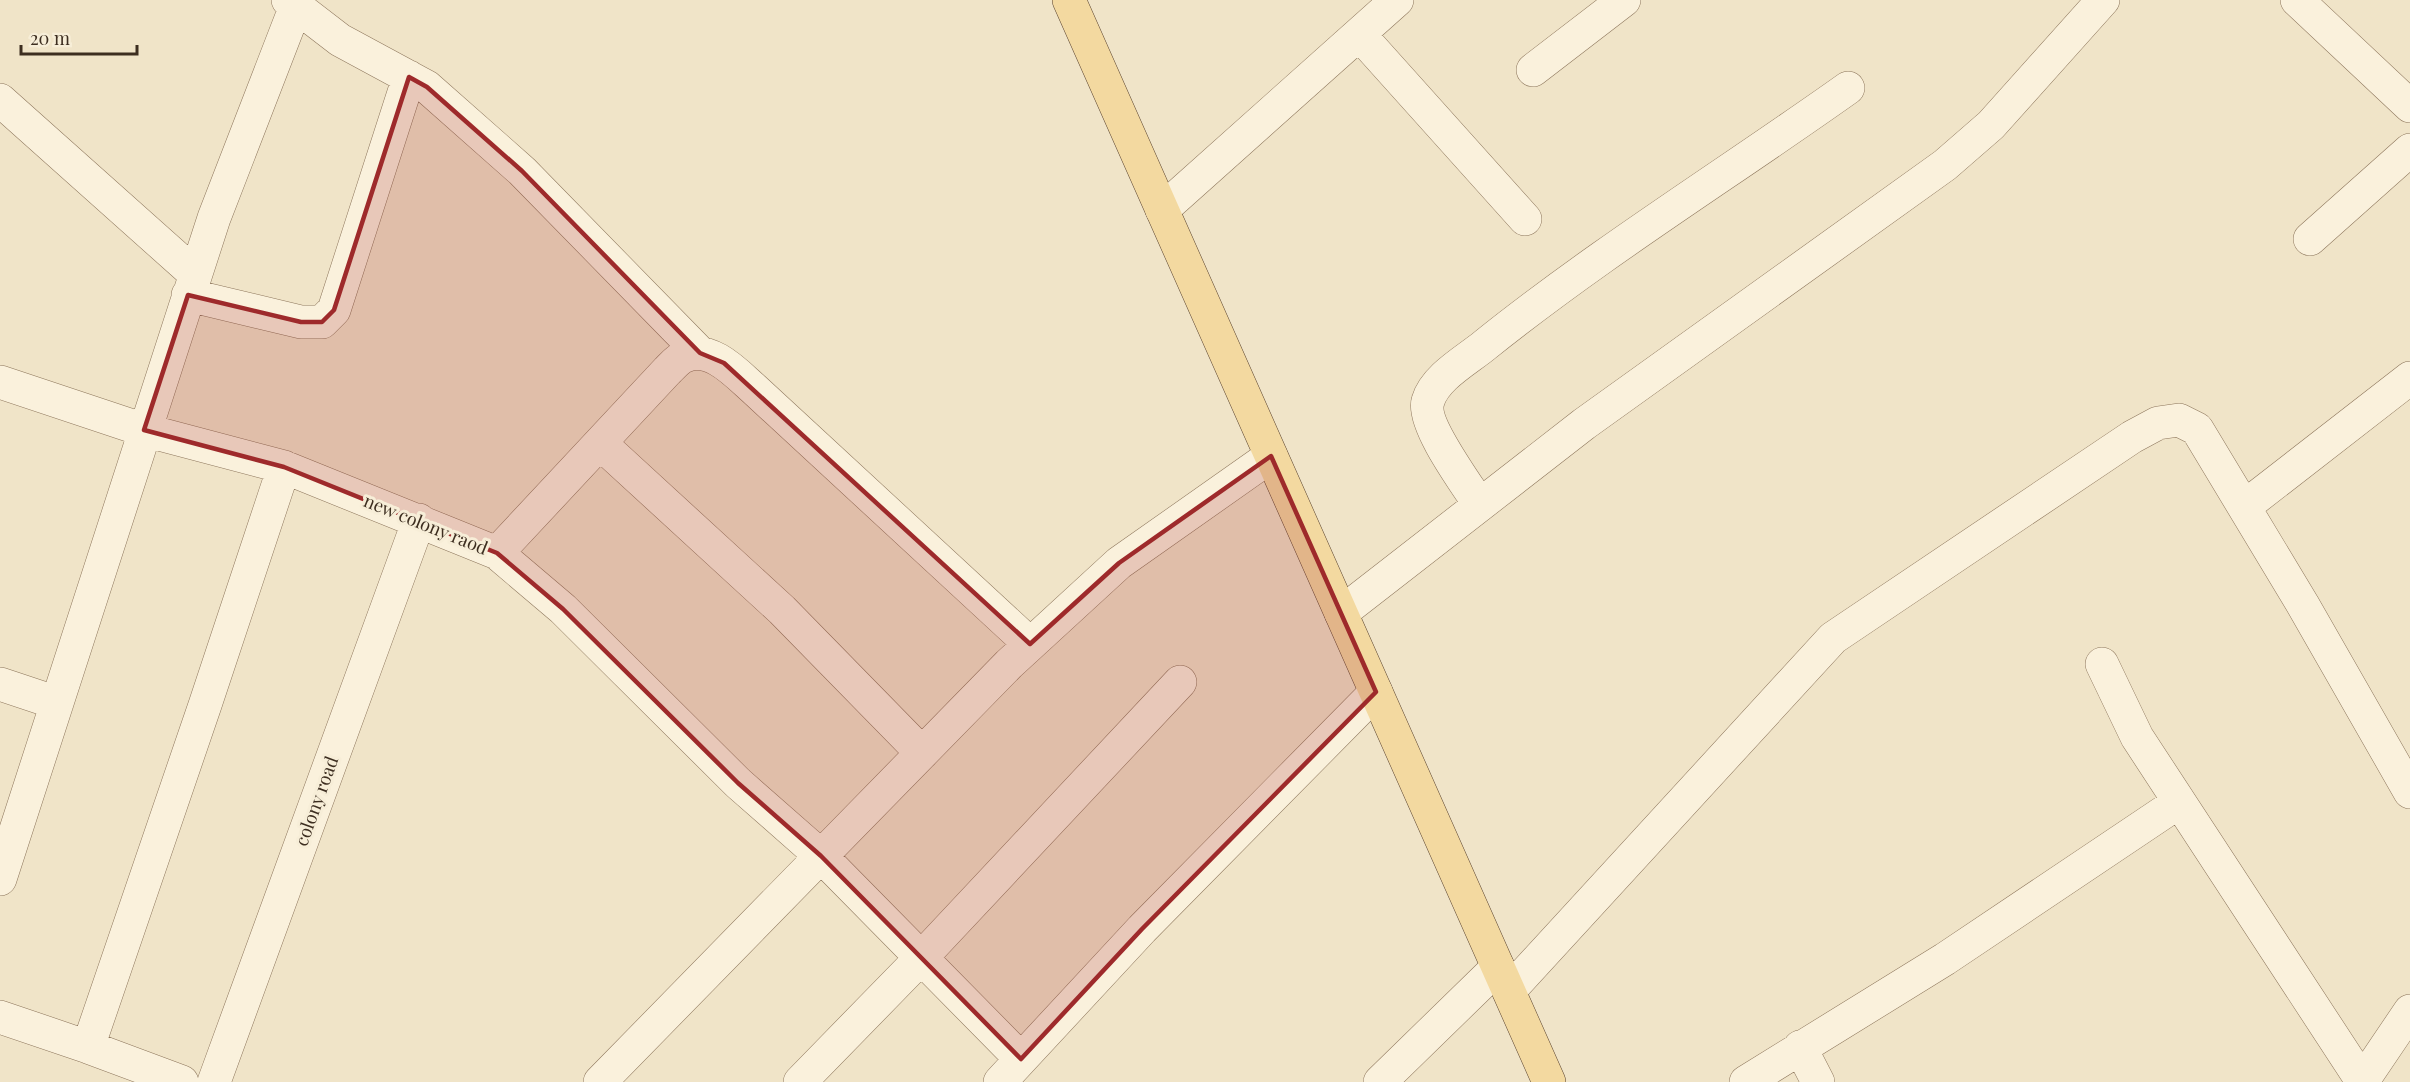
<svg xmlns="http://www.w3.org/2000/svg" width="2410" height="1082" font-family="'Playfair Display',serif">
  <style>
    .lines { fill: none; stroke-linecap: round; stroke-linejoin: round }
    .minor-casing { stroke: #8d765c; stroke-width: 34 }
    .major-casing { stroke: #5b4430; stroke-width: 34 }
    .minor { stroke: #faf1dc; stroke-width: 33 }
    .major { stroke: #f3d9a0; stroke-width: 33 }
    .marked { fill: #9e2a2b; fill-opacity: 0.2; stroke: #9e2a2b; stroke-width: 4.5; stroke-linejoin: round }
    .labels { text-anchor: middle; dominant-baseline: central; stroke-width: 6; stroke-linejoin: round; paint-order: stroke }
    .street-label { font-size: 18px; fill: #3d2e20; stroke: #f7eed8 }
  </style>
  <rect width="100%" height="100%" fill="#f0e4c8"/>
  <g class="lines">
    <defs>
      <path id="minor" d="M288,0L340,40L427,87L522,171L700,353
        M2297,0L2410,106
        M1359,34L1525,219
        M1533,70L1624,0
        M0,100L195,274
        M1162,210L1397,0
        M2310,239L2410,150
        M188,295L301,322H322L334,310L409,77
        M0,382L144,430L284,467L497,553L563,609L738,783L821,856L1021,1059
        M600,443L782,610L922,753
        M1480,505C1467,485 1421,423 1428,401C1435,377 1467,360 1485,345C1601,252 1727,174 1848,88
        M2244,507L2410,378
        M497,553L667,371C672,366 679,358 685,356C711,345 736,373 754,389L1030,644
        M1341,613L1584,424L1945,165L1991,125L2103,0
        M2102,664L2137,737L2362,1081
        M0,684L57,703
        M0,879L214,218L296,6
        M1509,991L1833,638L2132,437L2158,423L2179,420L2197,429L2303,605L2410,792
        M0,1017L88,1047L182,1082
        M88,1047L205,705L284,467
        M1800,1047L1818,1082
        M214,1082L419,520
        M600,1082L1009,664L1119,563L1271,456
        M800,1082L921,958L1180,682
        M1000,1082L1142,929L1376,692
        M1380,1082L1498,967
        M1746,1082L1945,959L2179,802
        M2362,1082L2410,1011"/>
      <path id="major" d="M1069,0L1549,1082"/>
    </defs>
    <use href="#minor" class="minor-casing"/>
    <use href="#major" class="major-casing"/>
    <use href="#minor" class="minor"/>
    <use href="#major" class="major"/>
  </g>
  <path class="marked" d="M409,77L427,87L522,171L700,353L724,363L1030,644L1119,563L1271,456L1376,692L1142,929L1021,1059L821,856L738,783L563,609L497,553L284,467L144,430L188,295L301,322H322L334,310Z"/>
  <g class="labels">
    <g class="street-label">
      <text transform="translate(426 524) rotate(22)">new colony raod</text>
      <text transform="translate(316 801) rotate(-70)">colony road</text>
    </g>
  </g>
  <path d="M21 45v9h116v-9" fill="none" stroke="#3d2e20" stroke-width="3"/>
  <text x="30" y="45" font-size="18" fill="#3d2e20" stroke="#f7eed8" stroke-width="4.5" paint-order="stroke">20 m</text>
</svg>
